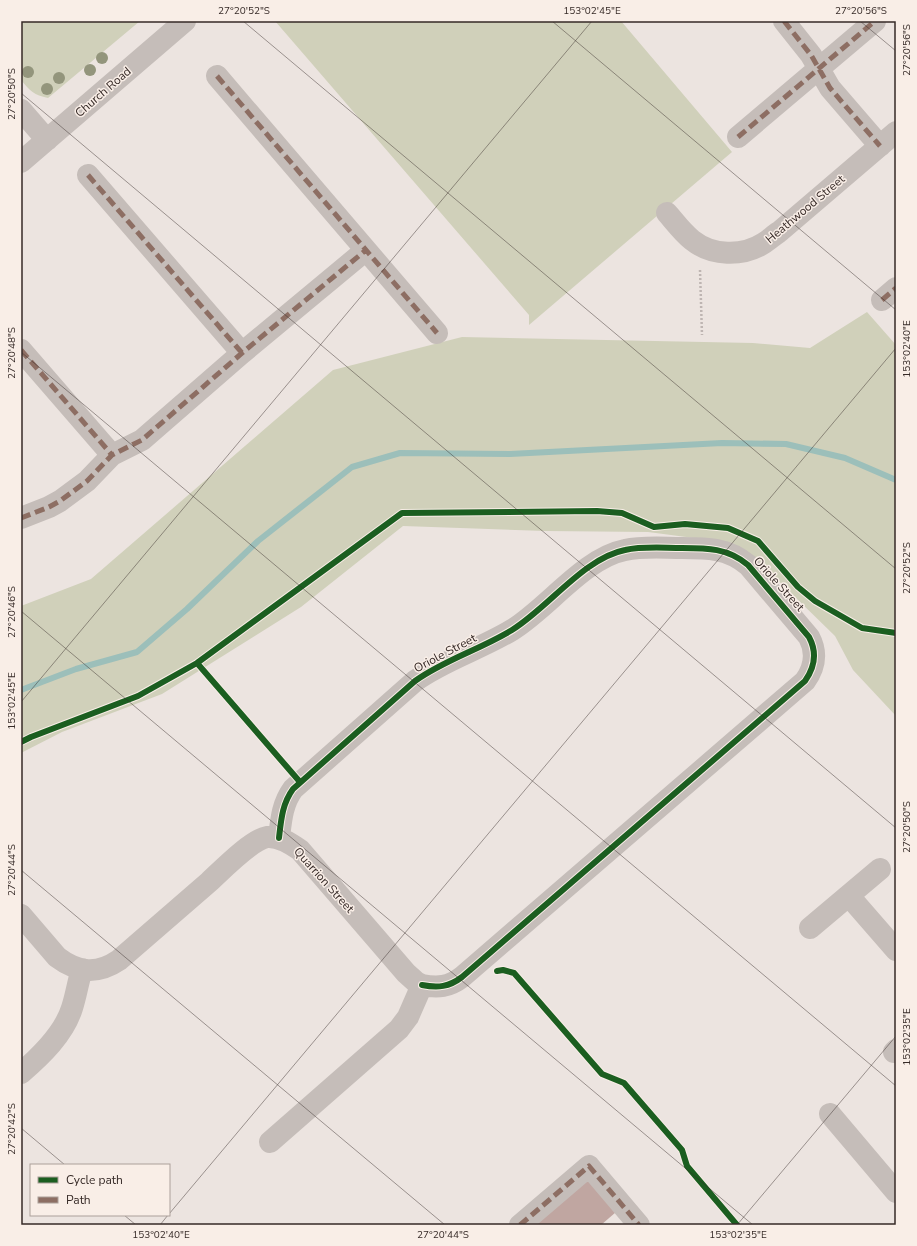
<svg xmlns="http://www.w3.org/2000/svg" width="917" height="1246" font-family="'Nunito Sans',sans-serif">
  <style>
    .green { fill: #d0d0ba }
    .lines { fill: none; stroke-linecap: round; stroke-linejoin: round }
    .stream { stroke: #9cbfba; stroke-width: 6 }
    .building { fill: #c0a6a1 }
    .path { stroke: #beb5b2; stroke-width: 2.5; stroke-dasharray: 2 2; stroke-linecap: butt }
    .minor { stroke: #c5bdb9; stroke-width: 22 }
    .quiet { stroke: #8d6e63; stroke-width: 5; stroke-dasharray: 10 5; stroke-linecap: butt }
    .cycleway-casing { stroke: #f9eee7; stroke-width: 8 }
    .cycleway { stroke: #1b5e20; stroke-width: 6 }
    .tree { fill: #93957c }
    .ticks { fill: none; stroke: #362a27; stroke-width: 1; stroke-opacity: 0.45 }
    .labels { text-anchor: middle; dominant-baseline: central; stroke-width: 3; stroke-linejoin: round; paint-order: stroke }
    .street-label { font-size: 12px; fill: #362a27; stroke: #f9eee7 }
    .neatline { fill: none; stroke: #362a27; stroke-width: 1.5 }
    .ticks-label { font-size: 10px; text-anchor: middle; fill: #362a27 }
  </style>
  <rect width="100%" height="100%" fill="#ece4e0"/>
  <path class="green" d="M21,21H140L48,98C34,95 30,91 21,80Z
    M275,21H621L732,152L529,325V315Z
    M867,312L896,345V716L853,670L835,636L755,558L732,543L648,532L545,531L403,526L301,607L162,694L62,732L21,753V606L91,579L333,370L462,337L753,343L810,348Z"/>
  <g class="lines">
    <path class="stream" d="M21,690L76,669L137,652L187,609L258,541L352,467L400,453L510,454L722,443L786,444L845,458L896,480"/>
  </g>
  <path class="building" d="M588,1179L616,1212L601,1225H534Z"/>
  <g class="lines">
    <path class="path" d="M700,270L702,335"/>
    <path class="minor" d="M784,21L811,55L830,88L880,146
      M217,76L437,333
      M21,110L47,140
      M738,137L875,21
      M21,162L185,21
      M88,175L242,353
      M667,213C675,222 682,232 692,240C712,256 742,257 764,243C769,240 774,235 779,232L896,132
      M882,300L896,288
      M21,350L112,455
      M21,518L49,507L60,501L87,481L112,455L142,440L242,353L366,250
      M279,838C281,821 282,804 293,789L415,681C444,660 481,649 512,630C548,608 584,558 625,550C643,546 663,548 682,548C707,548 728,548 748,565L809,637C817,652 815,667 805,681L462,977C449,987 438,988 422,985
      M849,896L896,950
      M21,915L57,957C78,973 97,975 119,960C149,934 179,908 209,882C221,871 251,840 267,837C279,836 290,843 300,850L406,973L416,982L422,985L408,1017L399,1029L270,1142
      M810,928L880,869
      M894,1052L896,1050
      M21,1073C41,1056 64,1034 72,1008C76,996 78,982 82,969
      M830,1114L896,1192
      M520,1225L589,1166L639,1225"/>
    <path class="quiet" d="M784,21L811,55L830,88L880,146
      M217,76L437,333
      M738,137L875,21
      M88,175L242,353
      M882,300L896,288
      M21,350L112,455
      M21,518L49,507L60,501L87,481L112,455L142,440L242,353L366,250
      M520,1225L589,1166L639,1225"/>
    <defs>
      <path id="cycleway" d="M197,663L300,782
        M21,742L31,737L138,696L197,663L402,513L597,511L622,513L654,527L685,524L728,528L758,541L798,587L815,601L862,628L896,633
        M279,838C281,821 282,804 293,789L415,681C444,660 481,649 512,630C548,608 584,558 625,550C643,546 663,548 682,548C707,548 728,548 748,565L809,637C817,652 815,667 805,681L462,977C449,987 438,988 422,985
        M497,971L503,970L514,973L602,1074L624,1083L682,1150L687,1166L737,1225"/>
    </defs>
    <use href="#cycleway" class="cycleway-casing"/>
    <use href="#cycleway" class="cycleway"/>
  </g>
  <g class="tree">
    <circle cx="102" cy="58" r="6"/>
    <circle cx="90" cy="70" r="6"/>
    <circle cx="28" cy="72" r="6"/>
    <circle cx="59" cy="78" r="6"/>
    <circle cx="47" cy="89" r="6"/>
  </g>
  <path class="ticks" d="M243,21L896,569M552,21L896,310M860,21L896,51M21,93L896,828M21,352L896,1086M21,611L753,1225M21,702L592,21M21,870L445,1225M21,1128L65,1165M169,1214L896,348M124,1215L136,1225M160,1225L168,1215M737,1225L896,1036"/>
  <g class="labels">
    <g class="street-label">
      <text transform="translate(103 92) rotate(-41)">Church Road</text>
      <text transform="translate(805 209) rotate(-40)">Heathwood Street</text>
      <text transform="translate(779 584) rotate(48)">Oriole Street</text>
      <text transform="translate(445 653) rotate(-28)">Oriole Street</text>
      <text transform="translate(324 880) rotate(48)">Quarrion Street</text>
    </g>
  </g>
  <rect width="917" height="1246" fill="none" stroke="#f9eee7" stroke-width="44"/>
  <rect x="30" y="1164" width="140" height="52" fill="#f9eee7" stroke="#aba09a"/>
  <rect x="38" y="1177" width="20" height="6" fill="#1b5e20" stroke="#aba09a"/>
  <text x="66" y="1184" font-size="12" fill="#362a27">Cycle path</text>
  <rect x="38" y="1197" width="20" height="6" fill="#8d6e63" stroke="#aba09a"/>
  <text x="66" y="1204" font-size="12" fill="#362a27">Path</text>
  <rect x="22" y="22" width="873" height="1202" class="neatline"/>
  <g class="ticks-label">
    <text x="244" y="14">27°20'52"S</text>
    <text x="592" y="14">153°02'45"E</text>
    <text x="861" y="14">27°20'56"S</text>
    <text transform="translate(906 50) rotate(-90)" y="4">27°20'56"S</text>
    <text transform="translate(11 94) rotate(-90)" y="4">27°20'50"S</text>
    <text transform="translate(906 349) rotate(-90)" y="4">153°02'40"E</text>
    <text transform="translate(11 353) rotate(-90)" y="4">27°20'48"S</text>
    <text transform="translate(906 568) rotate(-90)" y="4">27°20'52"S</text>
    <text transform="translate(11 612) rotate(-90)" y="4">27°20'46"S</text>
    <text transform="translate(11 701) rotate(-90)" y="4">153°02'45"E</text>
    <text transform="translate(906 827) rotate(-90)" y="4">27°20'50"S</text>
    <text transform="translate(11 870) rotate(-90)" y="4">27°20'44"S</text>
    <text transform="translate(906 1037) rotate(-90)" y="4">153°02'35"E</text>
    <text transform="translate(11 1129) rotate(-90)" y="4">27°20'42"S</text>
    <text x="161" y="1238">153°02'40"E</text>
    <text x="443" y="1238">27°20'44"S</text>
    <text x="738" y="1238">153°02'35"E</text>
  </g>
</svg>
